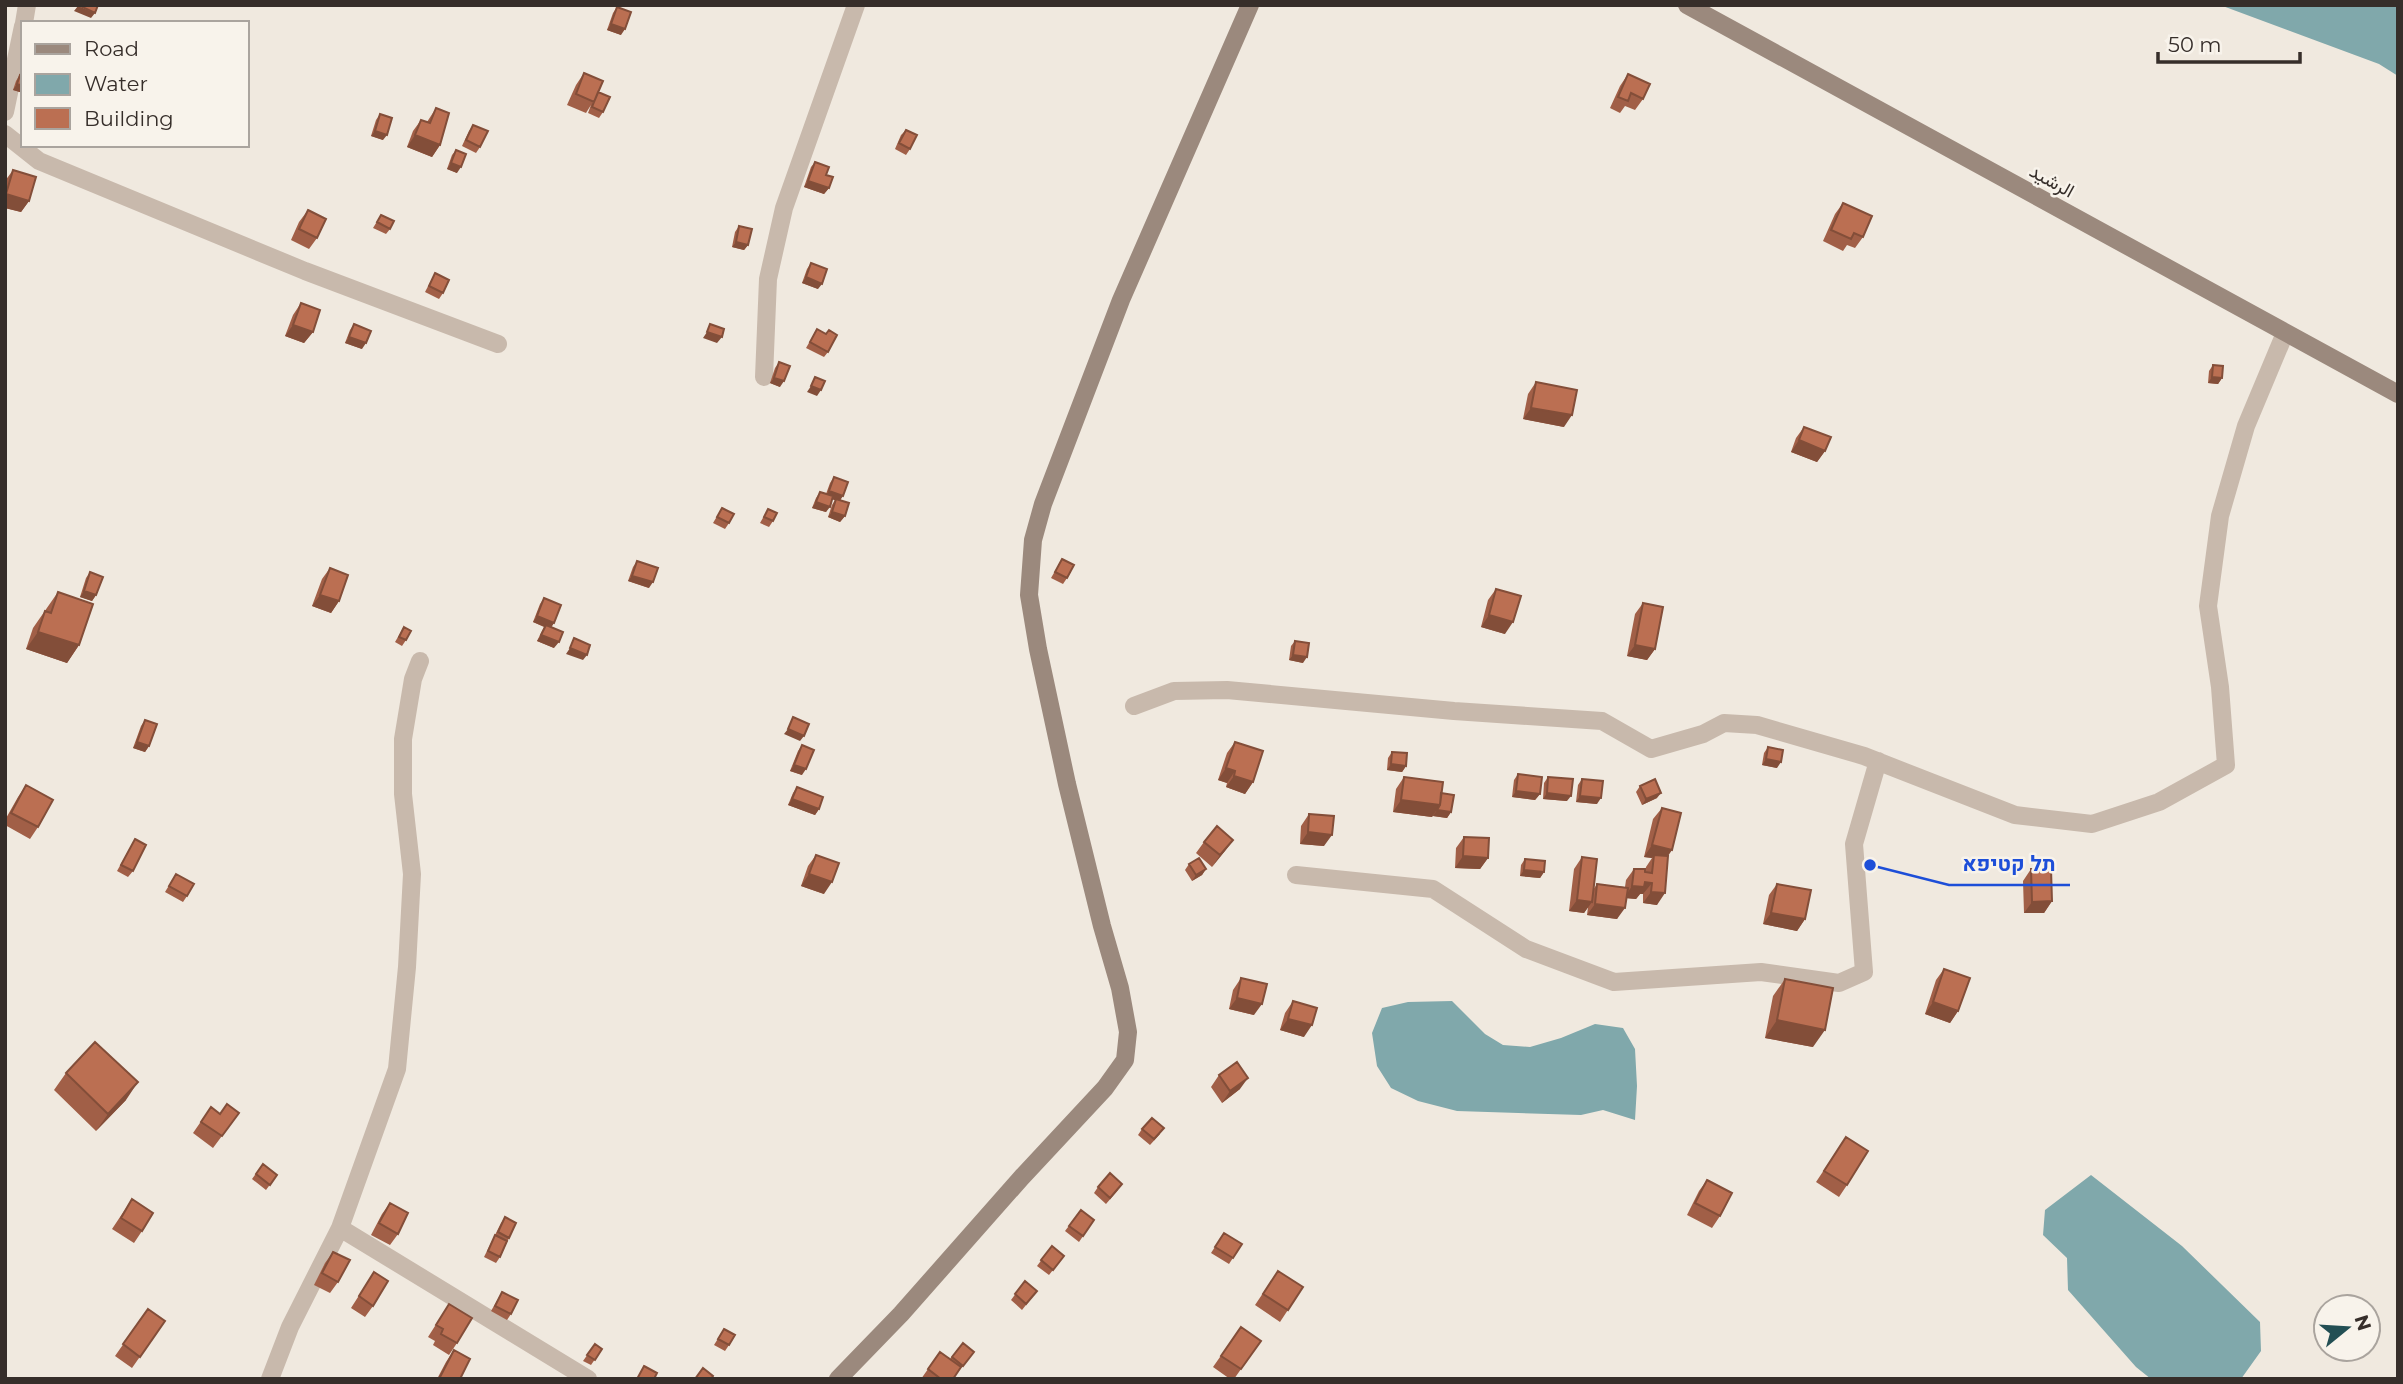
<svg xmlns="http://www.w3.org/2000/svg" width="2403" height="1384" font-family="Montserrat,Vazirmatn,Heebo,sans-serif">
  <style>
    .water { fill: #80a8ab }
    .lines { fill: none; stroke-linecap: round; stroke-linejoin: round }
    .street { stroke: #c8b9ac; stroke-width: 18 }
    .secondary { stroke: #9b897d; stroke-width: 18 }
    .wall { fill: #a15f47 }
    .shaded-wall { fill: #834e39 }
    .building { fill: #bb6f52; stroke: #834e39; stroke-width: 2 }
    .labels { text-anchor: middle; dominant-baseline: central; stroke-width: 5; stroke-linejoin: round; paint-order: stroke }
    .street-label { font-size: 19px; fill: #362e2a; stroke: #f8f3eb }
    .leader { fill: none; stroke: #1d4ed8; stroke-width: 2.5 }
    .callout-dot { fill: #1d4ed8; stroke: #f8f3eb; stroke-width: 2.5 }
    .callout-label { font-size: 21px; text-anchor: middle; font-weight: bold; fill: #1d4ed8; stroke: #f8f3eb; stroke-width: 5; stroke-linejoin: round; paint-order: stroke }
  </style>
  <rect width="100%" height="100%" fill="#f0e9df"/>
  <path class="water" d="M2220,5H2398V76L2379,64Z
    M1452,1001L1485,1034L1503,1045L1530,1047L1561,1038L1595,1024L1623,1028L1635,1049L1637,1086L1635,1120L1603,1110L1581,1115L1457,1111L1418,1101L1391,1088L1377,1066L1372,1033L1382,1008L1408,1002Z
    M2091,1175L2182,1246L2260,1322L2261,1351L2241,1379H2151L2136,1367L2068,1290L2067,1258L2043,1235L2045,1210Z"/>
  <g class="lines">
    <path class="street" d="M24,23L27,5
      M5,112L23,26
      M5,134L39,161L305,271L498,344
      M764,377L768,279L784,208L856,5
      M1134,706L1174,691L1227,690L1454,711L1602,721L1651,749L1703,734L1724,723L1757,725L1864,756L2015,815L2092,824L2159,802L2226,765L2220,687L2208,606L2220,516L2246,426L2285,333
      M1296,875L1433,889L1526,949L1614,982L1761,972L1839,983L1864,972L1854,844L1878,761
      M340,1228L588,1379
      M270,1379L290,1327L340,1228L397,1069L407,967L412,874L403,794V739L413,679L420,661"/>
    <path class="secondary" d="M1687,5L2398,394
      M838,1379L901,1314L1022,1177L1105,1088L1125,1060L1128,1032L1120,988L1102,926L1067,784L1038,649L1029,595L1033,540L1043,504L1121,300L1250,5"/>
  </g>
  <path class="wall" d="M617,7L621,35L607,30L613,13Z
    M23,66V93L13,90L16,81L19,76Z
    M584,73L597,93L603,112L599,118L588,113L591,105L586,113L567,105L576,85Z
    M1628,74L1643,99L1635,110L1625,106L1620,113L1610,108L1620,86Z
    M436,108L440,145L432,157L407,147L413,131L421,120L427,122Z
    M380,114L383,140L371,136L376,120Z
    M473,125L480,147L476,153L462,146L469,131Z
    M906,130L910,149L906,155L895,149L901,135Z
    M456,150L457,173L447,169L452,155Z
    M815,162L826,175L829,188L824,194L804,187L811,167Z
    M13,170L29,201L21,212L5,208V181Z
    M1843,203L1863,237L1855,248L1847,245L1843,251L1823,241L1835,214Z
    M308,210L317,238L309,249L291,240L299,222Z
    M381,215L390,229L386,234L373,228Z
    M739,226L748,245L744,250L732,247L735,232Z
    M811,263L818,289L802,283L807,269Z
    M435,273L443,293L439,299L425,292Z
    M301,303L313,332L304,343L285,336L293,315Z
    M354,324L362,349L345,343L350,330Z
    M817,329L828,352L824,357L806,348Z
    M779,362L780,387L770,383L775,368Z
    M2213,365L2222,378L2218,384L2208,383L2209,371Z
    M1536,382L1564,427L1523,419L1528,394Z
    M1804,427L1825,451L1817,462L1791,452L1796,438Z
    M834,477L845,516L840,522L828,517L832,505L835,500L832,499L826,512L812,508L816,498L820,492L826,494L830,483Z
    M722,508L729,523L725,529L713,523Z
    M768,509L773,521L769,527L760,523Z
    M1062,559L1067,578L1063,584L1051,578Z
    M637,561L649,588L628,581L633,567Z
    M330,568L339,601L331,613L312,606L322,579Z
    M90,572L96,595L92,601L80,597L86,578Z
    M1496,589L1505,634L1481,627L1488,600Z
    M58,592L79,645L67,663L26,649L33,628Z
    M544,598L554,623L551,627L554,648L537,641L544,627L533,622L540,604Z
    M1643,603L1655,649L1647,660L1627,656L1635,614Z
    M404,627L406,640L402,646L395,642Z
    M1295,641L1303,663L1289,660L1291,646Z
    M145,720L149,746L145,752L133,748L141,726Z
    M1235,742L1253,782L1245,794L1226,787L1227,783L1218,780L1227,753Z
    M802,745V775L790,771L798,751Z
    M1768,747L1777,768L1762,765L1764,753Z
    M1392,752L1406,766L1402,772L1387,770L1388,758Z
    M1518,774L1540,794L1535,800L1512,797L1514,780Z
    M1404,777L1441,793L1451,812L1447,818L1433,816V815L1432,817L1393,812L1396,789Z
    M1548,777L1567,801L1543,799L1544,783Z
    M1582,779L1597,804L1576,802L1578,785Z
    M26,785L38,827L30,839L5,825V820L18,797Z
    M1640,786L1657,798L1642,805L1636,792Z
    M797,787L819,809L815,815L788,805L793,793Z
    M1662,808L1667,856L1657,905L1643,903V894H1640L1636,899L1627,898L1617,919L1587,915L1588,907L1584,913L1569,911L1574,869L1582,857L1593,890L1597,884L1625,887L1626,880L1634,869L1645,873L1646,867L1652,858L1644,857L1653,819Z
    M1309,814L1324,846L1300,844L1301,826Z
    M1464,837L1488,858L1480,869L1455,868L1456,848Z
    M135,839L133,871L128,877L117,871Z
    M1233,840L1212,867L1196,853L1204,842Z
    M816,855L824,894L801,886L808,866Z
    M1525,859L1544,872L1540,878L1520,876L1521,865Z
    M1189,864L1206,869L1202,875L1192,881L1185,870Z
    M2031,869L2052,901L2044,913H2024L2023,881Z
    M176,874L187,896L183,902L165,892Z
    M1777,884L1805,919L1797,931L1763,924L1769,895Z
    M1944,969L1958,1011L1950,1023L1925,1014L1936,980Z
    M1241,978L1254,1015L1229,1009L1233,990Z
    M1785,979L1813,1047L1765,1038L1773,996Z
    M1293,1001L1304,1037L1280,1030L1285,1013Z
    M66,1073L126,1100L96,1131L54,1090Z
    M1219,1075L1240,1089L1222,1103L1211,1087Z
    M211,1107L220,1114L239,1113L213,1148L193,1133Z
    M1142,1129L1160,1134L1150,1145L1138,1135Z
    M1846,1137L1847,1185L1839,1197L1816,1182Z
    M263,1164L277,1175L266,1190L252,1179Z
    M1707,1180L1720,1216L1712,1228L1687,1215L1699,1191Z
    M1098,1187L1118,1190L1106,1204L1094,1193Z
    M132,1199L142,1231L134,1243L112,1229Z
    M390,1203L398,1234L390,1245L371,1235L382,1214Z
    M1081,1210L1094,1220L1079,1242L1065,1231Z
    M505,1217L509,1238L500,1257L496,1263L484,1257L501,1223Z
    M1224,1233L1242,1244L1229,1264L1211,1253Z
    M1052,1246L1064,1256L1049,1275L1037,1266Z
    M333,1252L338,1282L330,1293L314,1285L325,1263Z
    M1278,1271L1303,1287L1280,1322L1255,1305Z
    M374,1272L373,1306L365,1317L351,1308Z
    M1025,1281L1037,1291L1022,1310L1011,1300Z
    M502,1292L511,1314L507,1320L491,1311Z
    M449,1304L457,1343L449,1355L433,1345L435,1341L428,1337Z
    M148,1309L165,1321L132,1368L115,1356Z
    M1241,1327L1261,1341L1234,1379H1230L1213,1367Z
    M724,1329L729,1345L725,1351L714,1345Z
    M963,1343L974,1352L953,1378L921,1379L940,1352L950,1359Z
    M595,1344L602,1349L591,1365L583,1361Z
    M454,1350L460,1379H437L446,1362Z"/>
  <path class="shaded-wall" d="M78,6L95,13L91,18L74,11Z
    M611,24L625,29L621,35L607,30Z
    M17,84L23,86V93L13,90Z
    M375,131L387,135L383,140L371,136Z
    M415,135L440,145L432,157L407,147Z
    M451,163L461,167L457,173L447,169Z
    M808,181L829,188L824,194L804,187Z
    M6,194L29,201L21,212L5,208Z
    M736,242L748,245L744,250L732,247Z
    M806,277L822,284L818,289L802,283Z
    M293,325L313,332L304,343L285,336Z
    M707,332L722,337L717,343L703,338Z
    M349,337L366,343L362,349L345,343Z
    M2212,377L2222,378L2218,384L2208,383Z
    M774,378L784,381L780,387L770,383Z
    M811,386L821,390L817,396L807,392Z
    M1531,408L1572,415L1564,427L1523,419Z
    M1799,440L1825,451L1817,462L1791,452Z
    M829,491L843,496L839,502L825,496Z
    M816,502L830,507L826,512L812,508Z
    M832,512L845,516L840,522L828,517Z
    M632,576L653,582L649,588L628,581Z
    M84,591L96,595L92,601L80,597Z
    M320,595L339,601L331,613L312,606Z
    M1489,615L1513,622L1505,634L1481,627Z
    M537,616L554,623L550,629L533,622Z
    M38,632L79,645L67,663L26,649Z
    M541,635L559,642L554,648L537,641Z
    M1635,645L1655,649L1647,660L1627,656Z
    M570,648L587,655L583,660L566,654Z
    M1293,655L1307,657L1303,663L1289,660Z
    M788,729L804,736L800,741L784,734Z
    M137,742L149,746L145,752L133,748Z
    M1766,759L1781,762L1777,768L1762,765Z
    M1391,764L1406,766L1402,772L1387,770Z
    M794,765L806,769L802,775L790,771Z
    M1226,768L1235,771L1227,783L1218,780Z
    M1234,776L1253,782L1245,794L1226,787Z
    M1516,791L1540,794L1535,800L1512,797Z
    M1547,793L1571,796L1567,801L1543,799Z
    M1661,793L1657,798L1642,805L1646,799Z
    M1580,796L1601,798L1597,804L1576,802Z
    M792,799L819,809L815,815L788,805Z
    M1401,800L1440,805L1432,817L1393,812Z
    M1437,810L1451,812L1447,818L1433,816Z
    M1308,832L1332,835L1324,846L1300,844Z
    M1233,840L1225,851L1212,867L1220,855Z
    M1652,845L1672,850L1664,862L1654,855L1652,858L1644,857Z
    M1463,856L1488,858L1480,869L1455,868Z
    M1206,869L1202,875L1192,881L1196,875Z
    M1524,870L1544,872L1540,878L1520,876Z
    M809,874L832,882L824,894L801,886Z
    M1645,882L1652,883L1643,894H1640L1636,899L1624,898L1632,886Z
    M1651,892L1665,893L1657,905L1643,903Z
    M1577,900L1592,902L1584,913L1569,911Z
    M2052,901L2044,913H2024L2032,902Z
    M1595,904L1625,908L1617,919L1587,915Z
    M1771,913L1805,919L1797,931L1763,924Z
    M1237,998L1262,1004L1254,1015L1229,1009Z
    M1933,1002L1958,1011L1950,1023L1925,1014Z
    M1288,1019L1312,1025L1304,1037L1280,1030Z
    M1777,1020L1825,1030L1813,1047L1765,1038Z
    M1248,1078L1240,1089L1222,1103L1230,1091Z
    M138,1082L126,1100L96,1131L108,1114Z"/>
  <path class="building" d="M78,5H98L95,13Z
    M617,7L631,12L625,29L611,24Z
    M584,73L603,81L594,102L576,94Z
    M1628,74L1650,84L1643,99L1631,93L1628,101L1618,97Z
    M20,75L23,76V86L17,84Z
    M598,92L610,97L603,112L592,107Z
    M436,108L449,113L440,145L415,135L421,120L430,123Z
    M380,114L392,118L387,135L375,131Z
    M473,125L488,131L480,147L466,140Z
    M906,130L917,135L910,149L899,143Z
    M456,150L466,154L461,167L451,163Z
    M815,162L829,167L826,175L833,177L829,188L808,181Z
    M13,170L36,177L29,201L6,194Z
    M1843,203L1872,216L1863,237L1854,233L1851,239L1831,230Z
    M308,210L326,219L317,238L299,229Z
    M381,215L394,221L390,229L377,222Z
    M739,226L752,229L748,245L736,242Z
    M811,263L827,269L822,284L806,277Z
    M435,273L449,280L443,293L429,286Z
    M301,303L320,310L313,332L293,325Z
    M354,324L371,331L366,343L349,337Z
    M710,324L724,329L722,337L707,332Z
    M817,329L826,334L829,330L837,335L828,352L810,342Z
    M779,362L790,366L784,381L774,378Z
    M2213,365L2223,366L2222,378L2212,377Z
    M815,377L825,381L821,390L811,386Z
    M1536,382L1577,390L1572,415L1531,408Z
    M1804,427L1831,437L1825,451L1799,440Z
    M834,477L848,482L843,496L829,491Z
    M820,492L833,496L830,507L816,502Z
    M836,499L849,503L845,516L832,512Z
    M722,508L734,514L729,523L717,517Z
    M768,509L777,513L773,521L764,517Z
    M1062,559L1074,565L1067,578L1055,572Z
    M637,561L658,568L653,582L632,576Z
    M330,568L348,575L339,601L320,595Z
    M90,572L103,577L96,595L84,591Z
    M1496,589L1521,596L1513,622L1489,615Z
    M58,592L93,604L79,645L38,632L45,611L51,613Z
    M544,598L561,605L554,623L537,616Z
    M1643,603L1663,607L1655,649L1635,645Z
    M546,625L563,632L559,642L541,635Z
    M404,627L411,631L406,640L399,637Z
    M574,638L590,645L587,655L570,648Z
    M1295,641L1309,643L1307,657L1293,655Z
    M793,717L809,724L804,736L788,729Z
    M145,720L157,724L149,746L137,742Z
    M1235,742L1263,751L1253,782L1234,776L1235,771L1226,768Z
    M802,745L814,750L806,769L794,765Z
    M1768,747L1783,750L1781,762L1766,759Z
    M1392,752L1407,753L1406,766L1391,764Z
    M1518,774L1542,777L1540,794L1516,791Z
    M1404,777L1443,782L1440,805L1401,800Z
    M1548,777L1573,779L1571,796L1547,793Z
    M1582,779L1603,781L1601,798L1580,796Z
    M1655,779L1661,793L1646,799L1640,786Z
    M26,785L53,800L38,827L11,813Z
    M797,787L823,797L819,809L792,799Z
    M1441,793L1454,795L1451,812L1437,810L1440,805Z
    M1662,808L1681,813L1672,850L1652,845Z
    M1309,814L1334,816L1332,835L1308,832Z
    M1217,826L1233,840L1220,855L1204,842Z
    M1464,837L1489,838L1488,858L1463,856Z
    M135,839L146,845L133,871L121,865Z
    M816,855L839,863L832,882L809,874Z
    M1654,855L1668,856L1665,893L1651,892L1652,883L1645,882L1644,887L1632,886L1634,869H1645V872L1652,873Z
    M1582,857L1597,859L1592,902L1577,900Z
    M1199,858L1206,869L1196,875L1189,864Z
    M1525,859L1545,861L1544,872L1524,870Z
    M2031,869H2051L2052,901L2032,902Z
    M176,874L194,884L187,896L169,886Z
    M1597,884L1628,888L1625,908L1595,904Z
    M1777,884L1811,890L1805,919L1771,913Z
    M1944,969L1970,978L1958,1011L1933,1002Z
    M1241,978L1267,984L1262,1004L1237,998Z
    M1785,979L1833,988L1825,1030L1777,1020Z
    M1293,1001L1317,1008L1312,1025L1288,1019Z
    M95,1042L138,1082L108,1114L66,1073Z
    M1237,1062L1248,1078L1230,1091L1219,1075Z
    M227,1104L239,1113L222,1136L201,1122L211,1107L220,1114Z
    M1152,1118L1164,1128L1154,1139L1142,1129Z
    M1846,1137L1868,1151L1847,1185L1824,1171Z
    M263,1164L277,1175L270,1185L256,1174Z
    M1110,1173L1122,1184L1110,1198L1098,1187Z
    M1707,1180L1732,1193L1720,1216L1695,1203Z
    M132,1199L153,1213L142,1231L121,1218Z
    M390,1203L408,1213L398,1234L379,1223Z
    M1081,1210L1094,1220L1083,1236L1069,1226Z
    M505,1217L516,1223L509,1238L498,1232Z
    M1224,1233L1242,1244L1233,1258L1215,1247Z
    M495,1235L507,1241L500,1257L488,1251Z
    M1052,1246L1064,1256L1053,1270L1041,1260Z
    M333,1252L350,1260L338,1282L322,1273Z
    M1278,1271L1303,1287L1288,1310L1263,1294Z
    M374,1272L388,1281L373,1306L359,1296Z
    M1025,1281L1037,1291L1026,1304L1015,1294Z
    M502,1292L518,1300L511,1314L495,1306Z
    M449,1304L472,1318L457,1343L441,1334L443,1329L436,1325Z
    M148,1309L165,1321L140,1357L123,1344Z
    M1241,1327L1261,1341L1241,1369L1221,1356Z
    M724,1329L735,1335L729,1345L718,1339Z
    M963,1343L974,1352L963,1366L952,1357Z
    M595,1344L602,1349L595,1360L587,1355Z
    M454,1350L470,1359L460,1379H439Z
    M940,1352L961,1367L953,1379H941L928,1369Z
    M644,1366L657,1373L654,1379H637Z
    M703,1368L713,1376L711,1379H695Z"/>
  <g class="labels">
    <g class="street-label">
      <text transform="translate(2052 181) rotate(29)">الرشيد</text>
    </g>
  </g>
  <path class="leader" d="M1870 865L1949 885H2070"/>
  <circle class="callout-dot" cx="1870" cy="865" r="7"/>
  <g class="callout-label">
    <text x="2009" y="871">תל קטיפא</text>
  </g>
  <rect width="2403" height="1384" fill="none" stroke="#362e2a" stroke-width="14"/>
  <rect x="21" y="21" width="228" height="126" fill="#f8f3eb" stroke="#aaa49e" stroke-width="2"/>
  <rect x="35" y="44" width="35" height="10" fill="#9b897d" stroke="#aaa49e" stroke-width="2"/>
  <text x="84" y="56" font-size="21" fill="#362e2a">Road</text>
  <rect x="35" y="74" width="35" height="21" fill="#80a8ab" stroke="#aaa49e" stroke-width="2"/>
  <text x="84" y="91" font-size="21" fill="#362e2a">Water</text>
  <rect x="35" y="108" width="35" height="21" fill="#bb6f52" stroke="#aaa49e" stroke-width="2"/>
  <text x="84" y="126" font-size="21" fill="#362e2a">Building</text>
  <g transform="translate(2347 1328) rotate(72)"><circle r="33" fill="#f8f3eb" stroke="#aaa49e" stroke-width="2"/>
  <path d="M0-5L12 26L0 18L-12 26Z" fill="#234f54"/>
  <text y="-10" font-size="19" font-weight="bold" text-anchor="middle" fill="#362e2a">N</text>
  </g>
  <path d="M2158 52v10h142v-10" fill="none" stroke="#362e2a" stroke-width="3.5"/>
  <text x="2168" y="52" font-size="21" fill="#362e2a" stroke="#f8f3eb" stroke-width="5" paint-order="stroke">50 m</text>
</svg>
